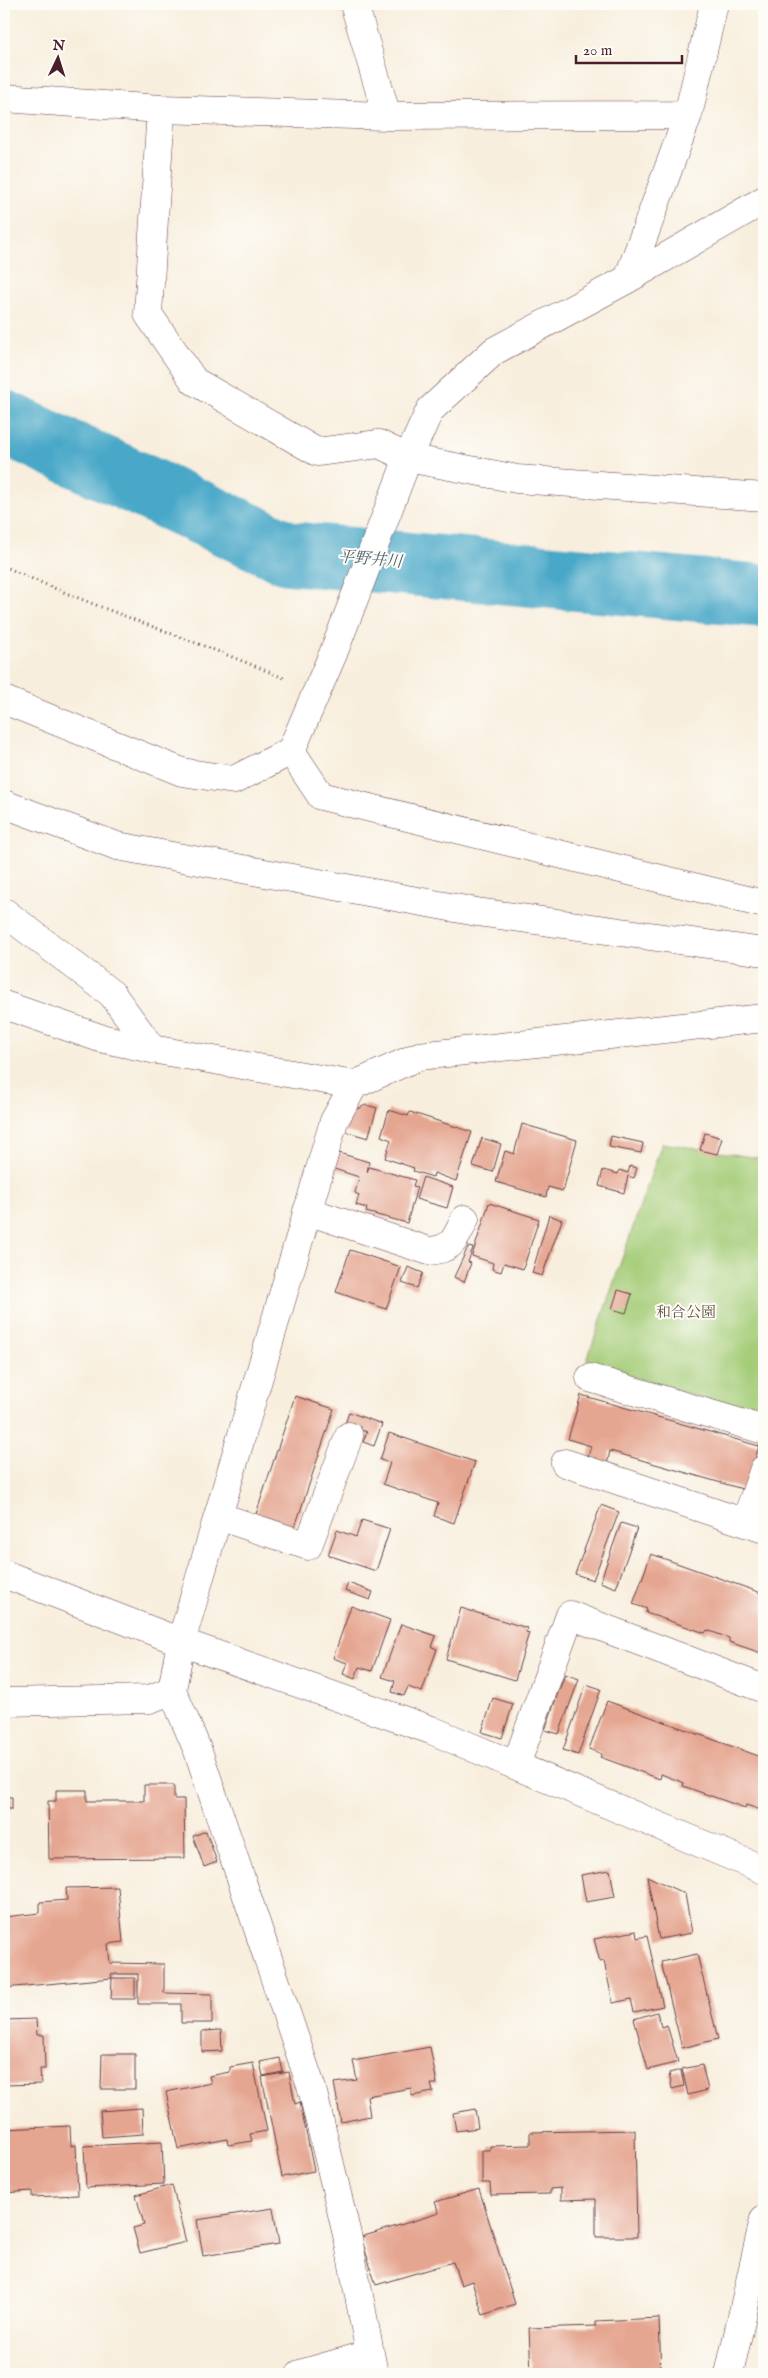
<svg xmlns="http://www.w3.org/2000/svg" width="768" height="2378" font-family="'IM FELL English','Noto Serif JP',serif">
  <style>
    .green { fill: #a4cc77; stroke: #777651 }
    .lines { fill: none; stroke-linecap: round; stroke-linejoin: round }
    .river { stroke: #49a8c8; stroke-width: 64 }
    .building { fill: #e5a691 }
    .minor-casing { stroke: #643e46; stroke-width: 29 }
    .path { stroke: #643e46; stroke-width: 3; stroke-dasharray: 1 4; stroke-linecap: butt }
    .minor { stroke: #fff; stroke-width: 28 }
    .labels { text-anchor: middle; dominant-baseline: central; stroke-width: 4; stroke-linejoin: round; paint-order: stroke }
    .park-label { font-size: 15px; fill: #655342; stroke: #fdfcf7 }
    .water-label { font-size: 16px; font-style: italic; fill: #4a5d72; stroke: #fdfcf7 }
  </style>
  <rect width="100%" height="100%" fill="#fdfcf7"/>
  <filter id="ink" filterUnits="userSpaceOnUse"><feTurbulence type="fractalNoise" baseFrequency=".02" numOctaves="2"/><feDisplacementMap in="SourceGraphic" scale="10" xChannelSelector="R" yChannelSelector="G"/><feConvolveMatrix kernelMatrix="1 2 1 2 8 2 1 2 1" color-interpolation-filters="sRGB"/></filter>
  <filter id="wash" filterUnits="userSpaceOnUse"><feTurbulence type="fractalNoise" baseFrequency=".0096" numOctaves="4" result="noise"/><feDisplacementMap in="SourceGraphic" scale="20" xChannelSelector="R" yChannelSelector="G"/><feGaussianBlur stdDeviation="1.12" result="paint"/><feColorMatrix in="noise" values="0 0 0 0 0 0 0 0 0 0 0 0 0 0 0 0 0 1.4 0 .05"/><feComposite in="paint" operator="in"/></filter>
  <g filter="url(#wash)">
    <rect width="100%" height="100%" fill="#f8eedd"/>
    <path class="green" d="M662,1143L764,1159V1417L586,1363Z"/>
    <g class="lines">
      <path class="river" d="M4,422L288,553L764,596"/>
    </g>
    <g id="blocks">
      <path class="building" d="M366,1105L377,1108L368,1138L344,1131L348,1113Z
        M389,1110L408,1116L410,1112L472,1132L456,1181L434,1173L433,1177L413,1171L414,1168L385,1158L391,1140L381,1136Z
        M522,1124L577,1140L563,1191L548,1187L546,1197L496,1182L505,1151L514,1154Z
        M705,1133L722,1138L717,1154L700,1150Z
        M611,1136L643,1143L641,1153L609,1147Z
        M482,1138L501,1144L493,1172L473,1166Z
        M339,1153L369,1162L367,1172L369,1167L415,1180L413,1186L417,1187L407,1223L366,1212L367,1208L356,1205L359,1195L355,1193L359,1177L334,1169Z
        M630,1166L637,1168L634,1178L628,1176L624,1193L599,1186L603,1170L618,1174L619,1170L628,1173Z
        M423,1177L453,1187L447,1208L416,1199Z
        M489,1203L539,1219L523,1269L504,1263L501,1272L492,1269L493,1263L472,1256Z
        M549,1215L562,1220L542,1276L532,1273Z
        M468,1247L473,1248L468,1262L471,1263L464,1282L454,1277Z
        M350,1250L401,1267L386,1309L336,1292Z
        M408,1267L423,1273L417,1288L402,1283Z
        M618,1290L632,1294L626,1313L612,1309Z
        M581,1395L759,1446L746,1490L610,1451L606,1469L586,1463L591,1446L568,1439Z
        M295,1396L334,1409L295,1527L256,1514Z
        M349,1412L382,1424L374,1446L363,1442L367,1432L345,1424Z
        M389,1433L475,1462L454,1523L434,1516L438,1503L383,1484L390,1463L380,1460Z
        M601,1505L619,1512L593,1580L575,1574Z
        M362,1520L390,1529L376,1571L328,1555L337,1530L356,1537Z
        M621,1523L637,1528L616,1588L600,1582Z
        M651,1554L764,1594V1654L729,1642V1638L707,1630L705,1633L646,1613L647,1609L633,1604Z
        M348,1583L373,1592L370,1600L345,1591Z
        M351,1606L390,1620L372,1671L359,1667L355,1679L343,1674L347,1663L333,1658Z
        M461,1608L527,1628L526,1632L529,1633L515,1680L446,1659Z
        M401,1624L436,1636L432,1647L437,1649L422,1692L408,1687L404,1696L392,1692L395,1681L382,1677Z
        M565,1674L579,1679L559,1734L545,1730Z
        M586,1684L601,1689L578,1755L563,1750Z
        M493,1698L513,1704L502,1738L482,1732Z
        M607,1701L764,1758V1811L746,1805L745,1808L683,1786L684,1783L661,1774L660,1779L600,1757L602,1754L589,1749Z
        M144,1785H174V1799H184L185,1858L49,1859L48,1801H56V1790H87V1801H144Z
        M4,1797H12V1809H6V1855H4Z
        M206,1831L217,1862L204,1867L193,1836Z
        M610,1870L615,1897L586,1902L581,1875Z
        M647,1876L685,1894L692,1933L659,1939Z
        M118,1887L123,1942L108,1944L110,1963L164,1964V1993L212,1994V2023H181V2004H138V1974H111L112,1978L4,1988V1917L40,1913V1902L67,1900L66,1888Z
        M636,1931L637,1938L647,1936L663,2006L634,2012L631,1999L613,2003L604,1961L600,1962L594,1939Z
        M697,1954L718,2039L682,2048L661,1962Z
        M112,1978H135V1999H111Z
        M657,2012L661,2027L667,2025L678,2062L648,2070L634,2019Z
        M36,2019L37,2035H44L45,2069H40L41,2084L4,2085V2020Z
        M221,2030L222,2051L202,2052V2031Z
        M430,2047L437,2084H431L433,2092L412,2096L411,2088L367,2096L370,2116L341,2122L334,2083L357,2080L353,2061Z
        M102,2054H135V2089H101Z
        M280,2058L283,2072L263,2076L260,2062Z
        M253,2063L267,2131L250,2134L252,2141L228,2145L227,2139L178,2149L166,2092L211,2083L209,2076L230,2072V2067Z
        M702,2065L708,2090L688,2095L682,2069Z
        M681,2070L684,2086L672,2089L669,2073Z
        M289,2072L295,2104L300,2102L314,2171L282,2177L262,2077Z
        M142,2108L143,2134L102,2137L100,2111Z
        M475,2109L478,2128L456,2131L453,2113Z
        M70,2126L71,2146L76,2145L78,2195L32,2197V2191L4,2193V2129Z
        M635,2130L637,2237H596V2199L561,2200V2188L550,2189V2194L491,2195L490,2183H482V2150H490V2146L530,2145V2132Z
        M162,2142L164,2184L86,2188L84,2146Z
        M172,2185L186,2242L140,2253L133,2228L144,2225L136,2195Z
        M479,2189L515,2304L483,2315L472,2281L461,2285L453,2262L376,2285L361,2237L439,2213L435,2202Z
        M273,2208L279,2244L203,2256L197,2220Z
        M659,2318L661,2374H531L529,2328L596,2326V2321Z"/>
    </g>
  </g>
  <g filter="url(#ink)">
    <use href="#blocks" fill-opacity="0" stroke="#643e46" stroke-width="1"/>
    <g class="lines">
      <defs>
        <path id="minor" d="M354,4L387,116
          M4,98L161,109L387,116L688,115
          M161,109L148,314L194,381L317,452L379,444L408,458L517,479L764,497
          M628,279L688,115L714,4
          M4,700L182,772L234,780L291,751L333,654L408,458L430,410L494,351L628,279L764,200
          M291,751L321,796L764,904
          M4,804L117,846L477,912L764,952
          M4,912L112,994L152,1049L354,1085L419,1056L764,1018
          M4,1005L100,1038L152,1049
          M354,1085L334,1121L181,1642L172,1690L198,1751L312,2089L348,2239L374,2374
          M307,1211L429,1251C454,1249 455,1239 465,1219
          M590,1378L764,1430
          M565,1463L764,1529
          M218,1516L308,1546L349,1436
          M745,1523L764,1469
          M4,1574L181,1642L431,1730L764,1870
          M4,1702L150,1699L172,1690
          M516,1765L570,1615L764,1689
          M300,2374L370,2354
          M729,2374L764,2219"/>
      </defs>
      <use href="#minor" class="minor-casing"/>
      <path class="path" d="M4,566C96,609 193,639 286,679"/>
      <use href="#minor" class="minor"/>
    </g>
  </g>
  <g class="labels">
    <g class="park-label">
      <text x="686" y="1312">和合公園</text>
    </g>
    <g class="water-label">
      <text transform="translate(370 560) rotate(5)">平野井川</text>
    </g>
  </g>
  <rect width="768" height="2378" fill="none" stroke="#fdfcf7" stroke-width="20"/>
  <g transform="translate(58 58) rotate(4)" stroke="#fdfcf7" stroke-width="4" paint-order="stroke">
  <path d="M0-4L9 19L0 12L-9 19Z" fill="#4a1f2b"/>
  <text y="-8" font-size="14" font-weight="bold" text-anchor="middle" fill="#4a1f2b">N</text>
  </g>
  <path d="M576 55v8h106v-8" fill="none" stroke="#4a1f2b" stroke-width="2.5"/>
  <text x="583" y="55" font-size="15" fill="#4a1f2b" stroke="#fdfcf7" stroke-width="4" paint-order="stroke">20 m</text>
</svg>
